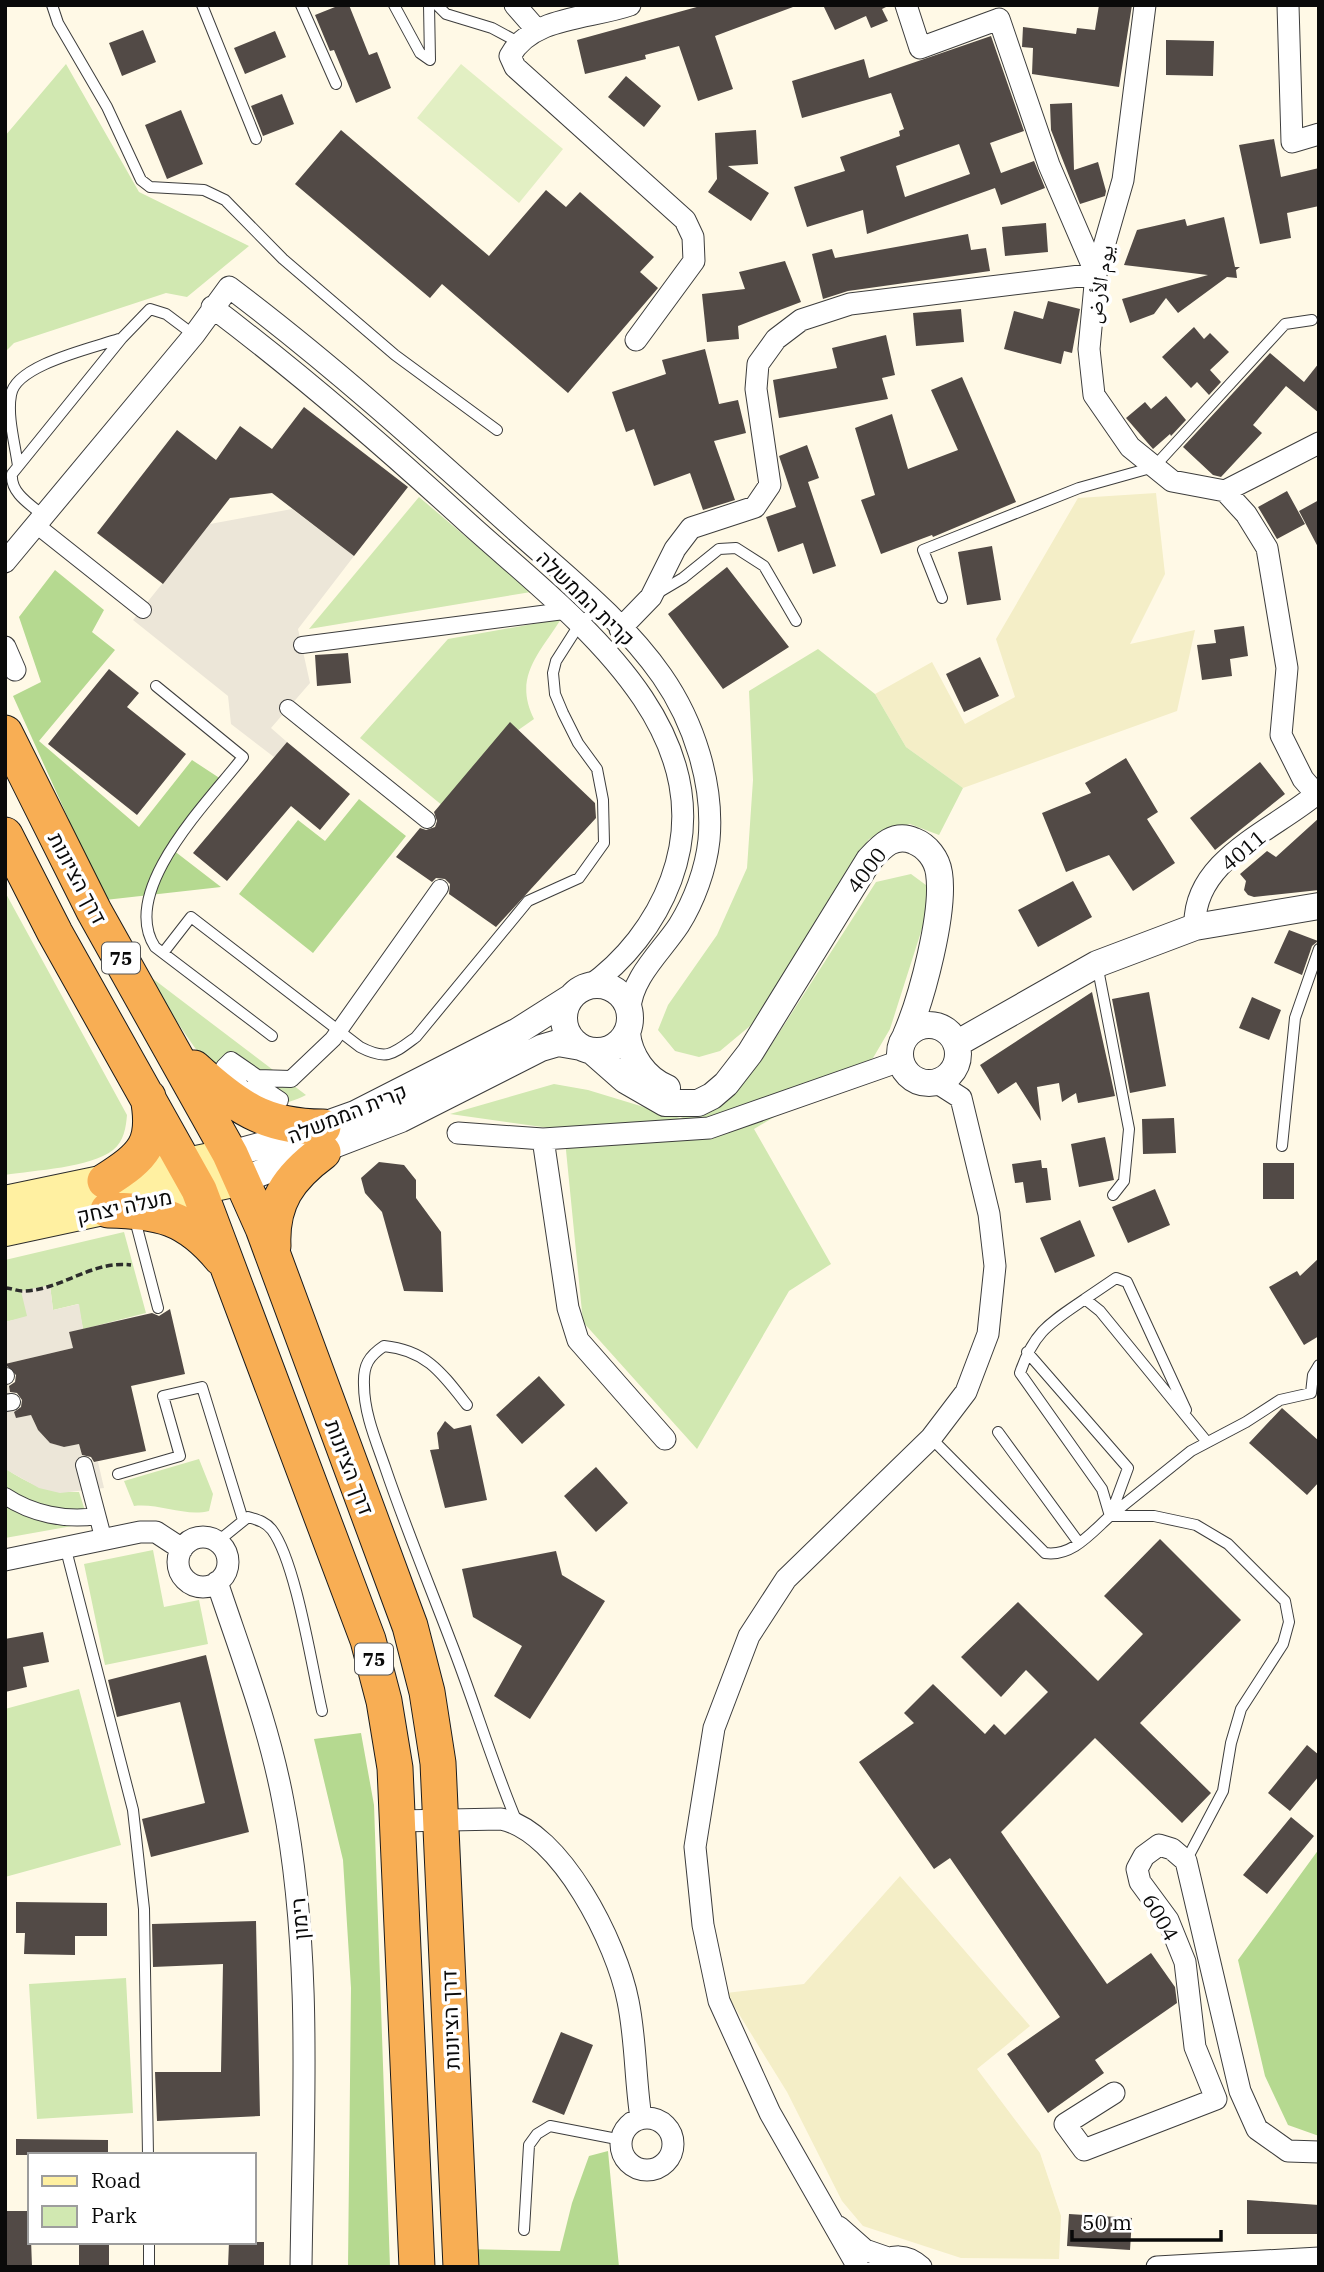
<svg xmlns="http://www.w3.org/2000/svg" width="1324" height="2272" font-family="'IBM Plex Serif','Noto Naskh Arabic',Heebo,serif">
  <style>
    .farmland { fill: #f4eec7 }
    .green { fill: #d1e8b1 }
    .forest { fill: #b5d990 }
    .pitch { fill: #e2efc3 }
    .plaza { fill: #ece6d8 }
    .building { fill: #524a46; fill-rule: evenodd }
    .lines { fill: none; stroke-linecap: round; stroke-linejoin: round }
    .service-casing { stroke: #3d3d3d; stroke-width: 12 }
    .pedestrian-casing { stroke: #3d3d3d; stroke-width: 18 }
    .minor-casing { stroke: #3d3d3d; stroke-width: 23 }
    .tertiary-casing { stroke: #3d3d3d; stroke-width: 28 }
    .secondary-casing { stroke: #2c2c2c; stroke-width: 32 }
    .trunk-casing { stroke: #1b1b1b; stroke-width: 37 }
    .path { stroke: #2c2c2c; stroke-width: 3.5; stroke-dasharray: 7 3.5; stroke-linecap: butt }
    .service { stroke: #fff; stroke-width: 10 }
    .pedestrian { stroke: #fff; stroke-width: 16 }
    .minor { stroke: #fff; stroke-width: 21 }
    .tertiary { stroke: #fff; stroke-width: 26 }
    .secondary { stroke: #fff0a1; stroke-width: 30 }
    .trunk { stroke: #f8ae54; stroke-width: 35 }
    .labels { text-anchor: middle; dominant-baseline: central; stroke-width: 7; stroke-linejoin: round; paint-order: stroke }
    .shield { fill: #fff; stroke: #545454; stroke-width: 2 }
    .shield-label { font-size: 19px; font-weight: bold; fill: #0a0a0a }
    .street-label { font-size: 21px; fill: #0a0a0a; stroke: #fff }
  </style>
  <rect width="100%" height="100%" fill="#fff9e6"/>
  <path class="farmland" d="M1156,493L1165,574L1130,644L1195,630L1177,711L963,788L906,747L875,694L932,662L965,724L1015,697L996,639L1078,498Z
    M900,1876L1030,2026L977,2069L1040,2153L1061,2216L1059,2259L961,2258L863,2226L842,2201L787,2092L726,1993L804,1984Z"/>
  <path class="green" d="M66,64L139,192L249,246L187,297L166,293L14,343L5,352V136Z
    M419,497L531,592L309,629Z
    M561,619C539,654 513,677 534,719L490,750L443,806L360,738L448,639Z
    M818,649L875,694L906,747L963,788L939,835L910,824L869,839L756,1021L720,1051L699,1057L675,1051L658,1030L668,1005L717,935L747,868L753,780L749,691Z
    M911,874L934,891L890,1029L873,1058L754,1129L831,1264L789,1291L697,1449L583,1322L564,1130L450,1114L554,1084L588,1090L680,1118L719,1105L759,1064L876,882Z
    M5,892L127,1115C126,1127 124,1141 113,1150C90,1168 35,1170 5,1175Z
    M148,975L306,1095C292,1102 276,1107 260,1103C214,1092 172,1012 148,975Z
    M124,1232L146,1313L83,1329L78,1304L53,1310L50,1285L27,1317L5,1322V1260Z
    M199,1459L213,1494L209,1511C185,1517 159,1503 134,1506L124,1481Z
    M5,1468C29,1485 51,1493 79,1492L89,1523L5,1538Z
    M153,1550L164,1607L199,1600L208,1644L105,1665L84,1564Z
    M79,1689L121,1845L5,1877V1709Z
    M126,1978L133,2113L37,2119L29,1984Z"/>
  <path class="forest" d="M55,570L104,610L92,632L115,650L39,741L139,827L192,760L224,781L173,850L221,887L105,900L13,696L41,682L19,617Z
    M359,799L406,836L313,953L239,894L298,820L325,841Z
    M361,1733L374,1805L390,2267H348L351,1988L343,1860L314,1739Z
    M1319,1849V2136L1288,2125L1265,2076L1238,1960Z
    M608,2151L619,2267H467L466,2249L560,2251L572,2203L589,2156Z"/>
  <path class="pitch" d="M461,64L563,149L519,203L417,118Z"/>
  <path class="plaza" d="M292,509L354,556L298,629L310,683L271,728L287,742L274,757L231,724L228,696L133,620L210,524Z
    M50,1285L53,1310L79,1304L83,1329L69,1332L73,1348L5,1364V1322L27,1316L21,1291Z
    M5,1372L16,1418L31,1415L38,1430L51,1443L64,1447L79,1444L84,1464L98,1462L104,1488L60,1493L39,1488L5,1469Z"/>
  <path class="building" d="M340,5H349L369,55L377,52L391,88L356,103L334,50L330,51L315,15Z
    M704,5L793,7L715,36L733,89L698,101L679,46L645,55L646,59L585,74L577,40Z
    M823,5H890L882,9L888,21L871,28L866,16L835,30Z
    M1099,5H1132L1119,87L1032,74L1033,48L1022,47L1023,27L1076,34L1077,28L1095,30Z
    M143,30L156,62L122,76L109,43Z
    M275,31L286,57L245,74L234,48Z
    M991,36L1024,131L990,143L1001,173L1034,161L1045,188L1001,205L995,188L867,234L863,210L807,227L794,187L845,171L840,157L900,136L899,131L904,129L891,93L802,118L792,81L864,59L869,78ZM959,144L970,174L905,197L896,166Z
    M1166,40L1214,41L1213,76L1166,75Z
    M626,76L661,106L644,127L608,97Z
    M282,94L294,124L263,136L251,106Z
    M1072,103L1074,170L1098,162L1106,191L1105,196L1080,204L1051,130L1050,104Z
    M181,110L203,164L167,179L145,125Z
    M341,130L489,256L546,190L566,207L580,192L654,257L640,272L658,288L568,393L442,284L430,298L295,184Z
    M756,130L758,164L728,166L769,193L751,221L708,192L717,179L715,133Z
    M1274,139L1281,177L1319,168V206L1287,213L1291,238L1260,244L1239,145Z
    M1224,217L1235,267H1240L1236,270L1237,278L1227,277L1178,313L1166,298L1154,314L1130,323L1122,299L1208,275L1124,265L1137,230L1185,219L1187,226Z
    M1046,223L1048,252L1005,256L1002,227Z
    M968,234L971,250L986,248L990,271L848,291L823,299L812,254L832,249L835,258Z
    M785,261L801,302L738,326L739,339L707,342L702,294L745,289L739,272Z
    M1048,301L1080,309L1072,353L1064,351L1061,364L1004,349L1014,311L1043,319Z
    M961,309L964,342L916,346L913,313Z
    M1194,327L1204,339L1210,333L1229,352L1210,370L1221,382L1209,395L1197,382L1191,388L1162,357Z
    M886,335L895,375L882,378L888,399L779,418L773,380L837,368L832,348Z
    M705,349L719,404L738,400L746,433L714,441L735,500L703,510L690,473L654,486L634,429L626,432L612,392L666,374L662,360Z
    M1270,353L1304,382L1319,363V413L1286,386L1253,425L1262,433L1221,477L1213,475L1183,447Z
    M962,377L1016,502L933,537L932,535L881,554L861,500L875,495L855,428L892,414L908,469L958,450L931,390Z
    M1166,396L1186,420L1171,436L1170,434L1153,449L1126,418L1145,402L1151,409Z
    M304,407L408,487L354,556L272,493L230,498L163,584L97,533L177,430L216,460L240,426L272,449Z
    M807,445L819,478L808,482L836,566L813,574L803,543L778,552L766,517L796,507L779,456Z
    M1287,491L1305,524L1277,539L1258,507Z
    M1319,500V549L1299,511Z
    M992,546L1001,600L967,605L958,552Z
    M727,567L789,647L723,689L668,614Z
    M1244,626L1248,656L1230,659L1232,676L1202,680L1197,645L1216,643L1214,630Z
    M348,653L351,683L317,686L315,655Z
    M980,657L999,696L964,712L946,674Z
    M109,669L139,693L127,707L186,754L137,815L48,744Z
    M510,722L595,803L596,818L496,927L449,894L450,884L445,879L436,878L432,882L396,857L420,828L426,830L435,827L437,821L434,812Z
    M287,742L350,794L320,830L291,806L227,881L193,853Z
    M1126,758L1158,812L1147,819L1175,863L1133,891L1109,855L1066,872L1042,813L1091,793L1085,783Z
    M1260,762L1285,794L1215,850L1190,818Z
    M1319,818V890L1254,897L1248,895L1244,890L1246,881L1240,874L1267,851L1276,857Z
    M1073,881L1092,917L1038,947L1018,910Z
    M1289,930L1318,941L1312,946L1302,975L1274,963Z
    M1092,992L1115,1096L1078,1103L1076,1093L1062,1102L1059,1083L1037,1087L1041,1121L1016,1082L998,1094L980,1065Z
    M1149,992L1166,1086L1130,1093L1112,999Z
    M1252,997L1281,1010L1269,1040L1239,1028Z
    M1174,1118L1176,1153L1143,1154L1142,1119Z
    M1105,1137L1114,1180L1079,1187L1071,1144Z
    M1041,1160L1042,1168H1047L1051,1200L1026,1203L1023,1182L1015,1183L1012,1164Z
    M379,1162L404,1165L416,1180V1198L441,1232L443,1292L404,1291L382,1212L365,1193L361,1178Z
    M1263,1163H1294V1199H1263Z
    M1155,1189L1170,1225L1128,1243L1112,1207Z
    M1080,1220L1095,1256L1055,1273L1040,1238Z
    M1319,1258V1336L1304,1345L1269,1287L1297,1271L1300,1276Z
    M170,1309L185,1374L131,1386L146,1451L94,1462L91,1457L82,1455L79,1444L64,1447L50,1443L38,1430L31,1415L16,1418L14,1412L21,1407L22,1400L17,1393L10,1392L9,1386L15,1382L16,1375L5,1364L73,1348L69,1332L152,1313L159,1316Z
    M539,1376L565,1405L522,1444L496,1415Z
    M1282,1408L1319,1441V1482L1307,1495L1249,1443Z
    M445,1421L454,1429L471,1425L487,1500L445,1508L430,1450L439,1449L437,1433Z
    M596,1467L628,1503L596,1532L564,1496Z
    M1160,1539L1241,1620L1140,1723L1211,1793L1182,1823L1095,1738L1001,1832L1107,1984L1151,1953L1175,1987L1177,2003L1095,2060L1104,2073L1048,2113L1007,2054L1060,2017L950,1858L934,1869L859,1762L914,1723L904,1713L933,1684L985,1734L994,1724L1005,1735L1048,1692L1026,1670L1001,1697L961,1657L1018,1602L1098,1681L1143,1634L1104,1596Z
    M556,1551L562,1575L605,1601L530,1719L494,1696L522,1646L473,1617L462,1569Z
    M43,1632L49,1662L23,1667L27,1687L5,1692V1639Z
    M206,1655L249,1832L151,1857L142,1819L205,1803L180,1702L117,1717L108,1680Z
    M1307,1745L1319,1755V1776L1290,1811L1268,1793Z
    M1291,1817L1314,1836L1267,1894L1243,1875Z
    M16,1902L107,1903V1936H75V1955L24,1954L25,1933H16Z
    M256,1921L260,2116L157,2121L155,2072H221L223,1964L153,1967L152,1924Z
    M561,2032L593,2045L564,2115L532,2102Z
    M16,2139L108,2140V2155H16Z
    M1247,2200L1319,2205V2234H1247Z
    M5,2211H30L32,2267H5Z
    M1069,2214L1132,2218L1130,2250L1067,2246Z
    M79,2242H109V2267H79Z
    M229,2242H264V2267H228Z"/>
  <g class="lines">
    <defs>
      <path id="service" d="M52,5L58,23L107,107L141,180L150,187L204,190L225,200L283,259L395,355L497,430
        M202,5L256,139
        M301,5L336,84
        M394,5L420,53L430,60L429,5
        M437,5L446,14L492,28L518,42
        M18,466C15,444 7,416 11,395C15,365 93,348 119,339
        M44,516C31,505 10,493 12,474L122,338L150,309L166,314L194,335
        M656,594L683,578L719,549L736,548L764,566L796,621
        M942,598L923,550L1079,488L1154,467L1285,324L1312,320
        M156,686L243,757C210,800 118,890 155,947L272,1036
        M163,953L191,917L360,1047C387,1061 393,1054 416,1037L528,901L579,878L604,843L603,800L597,769L578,743L563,713L555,694L553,673L556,661L579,625L598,607
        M1097,964L1129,1129L1124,1181L1113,1195
        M1282,1146L1295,1018L1319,949
        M134,1216L158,1308
        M1085,1299L1116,1278L1127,1282L1186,1410
        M1027,1352L1128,1468L1111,1514
        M467,1405C442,1373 426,1350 384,1346C369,1356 363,1365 364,1385C364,1413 376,1441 385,1467C405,1526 429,1584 451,1642C474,1701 492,1763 517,1822
        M998,1432L1079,1543
        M931,1438L1045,1553C1072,1557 1091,1533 1110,1516H1154L1196,1525L1228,1544L1285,1601L1289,1622L1283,1644L1241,1709L1231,1743L1223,1791L1186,1861
        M118,1474L180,1456L163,1396L202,1387L243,1520
        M1110,1516L1102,1489L1020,1373C1034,1331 1050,1323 1085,1299L1100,1311L1207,1442
        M1110,1516L1191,1451L1246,1422L1280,1400L1311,1393L1313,1375L1319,1365
        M217,1542L248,1517C258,1520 266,1522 272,1530C296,1562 312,1668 322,1711
        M65,1546L133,1810L144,1909L148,2155
        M524,2230L529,2145L537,2134L550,2126L622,2140
        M149,2242V2267"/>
      <path id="pedestrian" d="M36,525L143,610
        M302,645L564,611
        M288,708L427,820
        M246,1098L280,1100L271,1094L243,1089L224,1067L231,1060L257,1078L291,1079L333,1039L440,888
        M5,1376H6
        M5,1403L12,1402
        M84,1465L103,1537
        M5,1496C32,1514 66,1521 97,1516"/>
      <path id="minor" d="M515,5L536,29
        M630,5C590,19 532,16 510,56L515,67L685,220L693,237L694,261L636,340
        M1145,5L1123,180L1096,274L1089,349L1094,395L1130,447L1172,481L1225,491L1246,514L1267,548L1287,668L1281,735L1303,779L1316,794
        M1288,5L1292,142L1319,134
        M212,307C302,375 385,447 468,523C566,612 728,726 671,880C655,923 625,961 588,987
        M1225,491L1319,443
        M5,562L194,335L229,287C330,363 422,446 515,530C565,575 623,620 662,676C694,722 714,784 709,840C706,869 694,901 679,925C662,951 631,978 630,1010
        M620,629L651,597L675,549L691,528L755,507L770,485L756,389L758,364L776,339L801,320L850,304L1096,274L1049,165L999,19L920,48L906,5
        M5,647L15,670
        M1195,927C1192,859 1275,830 1319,792
        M458,1133L543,1139L709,1128L900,1061
        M543,1139L568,1308L578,1340L665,1439
        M178 1562a25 25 0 1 1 50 0a25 25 0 1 1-50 0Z
        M5,1560L140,1532H156L182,1549
        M217,1582C241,1654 269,1726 283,1801C313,1955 303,2111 301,2267
        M398,1821L501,1819C561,1831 617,1944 628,2001C636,2040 635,2079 641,2118
        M1114,2093L1065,2124L1084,2150L1216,2099L1195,2047L1185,1962L1168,1920L1140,1882L1137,1869L1144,1856L1159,1845L1172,1849L1186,1861L1240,2091L1257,2129L1288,2151L1319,2152
        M621 2144a26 26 0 1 1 52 0a26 26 0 1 1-52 0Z
        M839,2227L865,2250L888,2258
        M858,2267L770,2113L719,2001L703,1925L695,1847L714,1728L749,1636L786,1579L931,1438L966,1392L988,1334L995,1266L989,1214L961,1098L936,1082
        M877,2267C891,2253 907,2254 921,2267
        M1157,2267L1319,2258"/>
      <path id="tertiary" d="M564 1018a33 33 0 1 1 66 0a33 33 0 1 1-66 0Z
        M900 1054a29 29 0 1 1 58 0a29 29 0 1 1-58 0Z
        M627,1033C629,1056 645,1079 667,1088
        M956,1044L1097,964L1195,927L1319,906
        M592,1051L625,1080L665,1103H698L712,1096L726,1084L750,1053L869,860C881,847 894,832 914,841C927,846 937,859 939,873C945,912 922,998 906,1035
        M230,1154L282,1140L355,1114L518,1031L570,998
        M242,1180L401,1119L541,1048L558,1043L581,1047"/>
      <path id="secondary" d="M5,1201L230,1154
        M5,1231L242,1180"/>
      <path id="trunk" d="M5,733L94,911L230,1154L263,1228L410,1626L427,1692L438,1763L461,2267
        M5,835L55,933L199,1190L368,1640L384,1701L395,1768L417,2267
        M194,1068C236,1106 264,1127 323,1127
        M105,1181C144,1156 157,1144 148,1097
        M108,1210C159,1211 187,1217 221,1258
        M273,1246C271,1202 289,1177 323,1152"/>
    </defs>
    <use href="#service" class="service-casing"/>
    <use href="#pedestrian" class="pedestrian-casing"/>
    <use href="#minor" class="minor-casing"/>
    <use href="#tertiary" class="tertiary-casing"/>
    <use href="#secondary" class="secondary-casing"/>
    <use href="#trunk" class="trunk-casing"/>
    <path class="path" d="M5,1288C11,1288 17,1291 22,1291C61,1291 91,1260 131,1265"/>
    <use href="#service" class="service"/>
    <use href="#pedestrian" class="pedestrian"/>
    <use href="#minor" class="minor"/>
    <use href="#tertiary" class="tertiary"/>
    <use href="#secondary" class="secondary"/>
    <use href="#trunk" class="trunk"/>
  </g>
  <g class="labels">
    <g class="shield">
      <rect x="102" y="942.5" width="38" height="31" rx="5"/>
      <rect x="355" y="1643.5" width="38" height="31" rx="5"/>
    </g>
    <g class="shield-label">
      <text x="121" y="958">75</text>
      <text x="374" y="1659">75</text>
    </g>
    <g class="street-label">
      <text transform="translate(1099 284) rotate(-80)">يوم الأرض</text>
      <text transform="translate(586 598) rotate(44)">קרית הממשלה</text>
      <text transform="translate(1243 850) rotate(-40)">4011</text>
      <text transform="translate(866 870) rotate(-53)">4000</text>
      <text transform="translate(78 878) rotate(62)">דרך הציונות</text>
      <text transform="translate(347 1113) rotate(-22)">קרית הממשלה</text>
      <text transform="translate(124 1206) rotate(-12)">מעלה יצחק</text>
      <text transform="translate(350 1467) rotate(69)">דרך הציונות</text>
      <text transform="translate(1161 1917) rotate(60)">6004</text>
      <text transform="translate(299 1919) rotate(-95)">רימון</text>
      <text transform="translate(450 2020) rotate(-92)">דרך הציונות</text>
    </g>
  </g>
  <rect width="1324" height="2272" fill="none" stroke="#0a0a0a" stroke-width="14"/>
  <rect x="28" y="2153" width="228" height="91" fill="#ffffff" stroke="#9d9d9d" stroke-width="2"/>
  <rect x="42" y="2176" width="35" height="10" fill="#fff0a1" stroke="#9d9d9d" stroke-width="2"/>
  <text x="91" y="2188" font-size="21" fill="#0a0a0a">Road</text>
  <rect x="42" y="2206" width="35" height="21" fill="#d1e8b1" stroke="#9d9d9d" stroke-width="2"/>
  <text x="91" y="2223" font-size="21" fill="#0a0a0a">Park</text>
  <path d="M1072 2230v10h149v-10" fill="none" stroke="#0a0a0a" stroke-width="3.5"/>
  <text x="1082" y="2230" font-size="21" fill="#0a0a0a" stroke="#ffffff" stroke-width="5" paint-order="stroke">50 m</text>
</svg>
